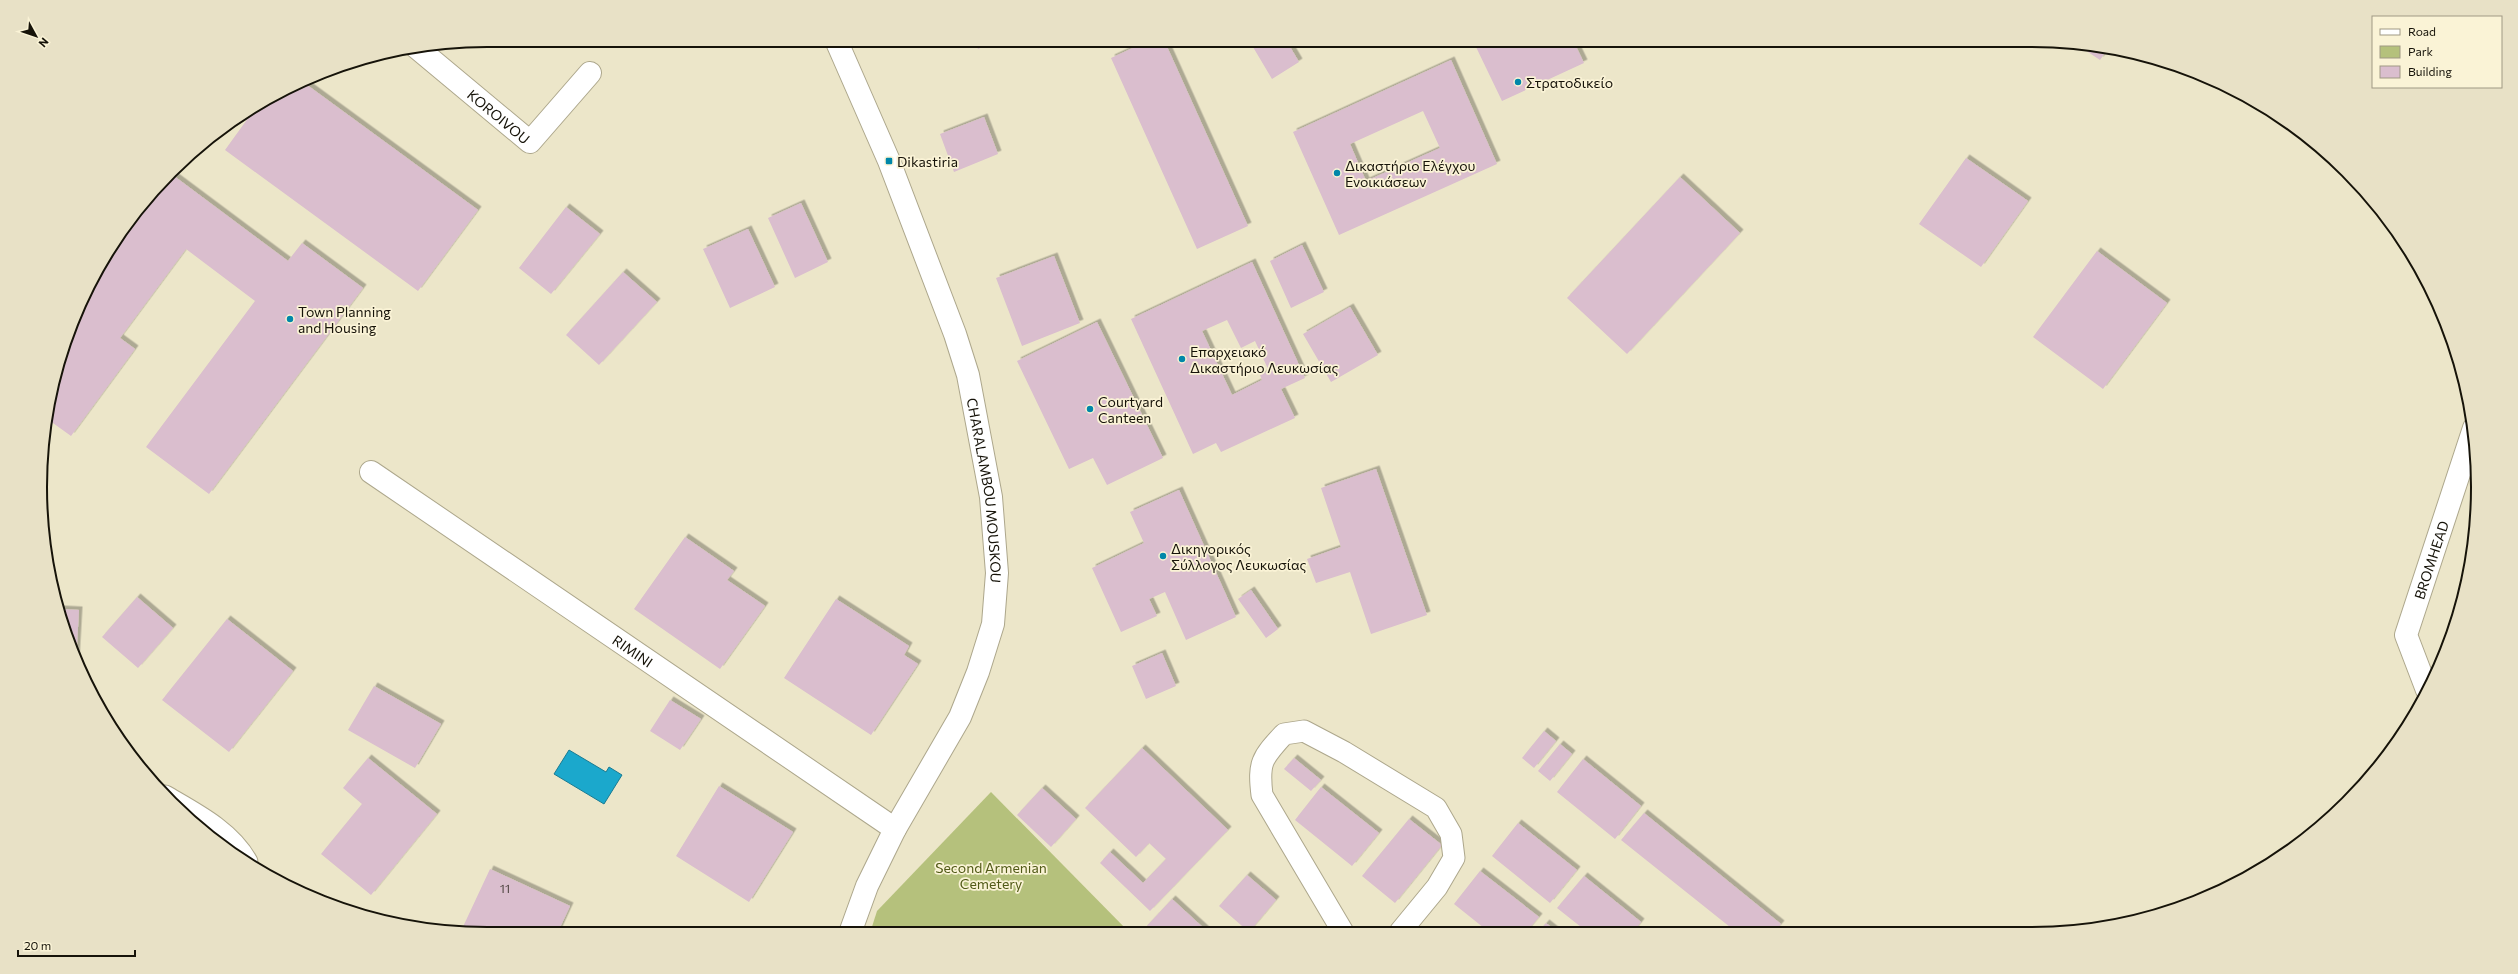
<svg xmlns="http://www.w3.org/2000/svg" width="2518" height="974" font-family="Commissioner,sans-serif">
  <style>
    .green { fill: #b5c17c }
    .water { fill: #1ba8cc; stroke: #1a7b92 }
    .building { fill: #dabece; fill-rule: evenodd; filter: url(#shadow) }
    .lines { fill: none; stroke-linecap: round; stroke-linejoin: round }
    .service-casing { stroke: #ada78c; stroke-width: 23 }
    .minor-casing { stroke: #ada78c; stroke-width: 24 }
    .tertiary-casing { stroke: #ada78c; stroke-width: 24 }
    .service { stroke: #fff; stroke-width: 21 }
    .minor { stroke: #fff; stroke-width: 22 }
    .tertiary { stroke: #fff; stroke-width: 22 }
    .poi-dot { fill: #0087a9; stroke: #faf3d6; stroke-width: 1.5 }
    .labels { text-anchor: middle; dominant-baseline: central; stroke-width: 3.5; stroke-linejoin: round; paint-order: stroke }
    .number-label { font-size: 12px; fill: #473e3a }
    .poi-label { font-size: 14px; fill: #161309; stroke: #faf3d6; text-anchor: start }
    .street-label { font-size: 14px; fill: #161309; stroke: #faf3d6 }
    .park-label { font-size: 14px; fill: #515a17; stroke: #faf3d6 }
    .rim { fill: none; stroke: #161309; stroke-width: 2 }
  </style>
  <defs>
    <filter id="shadow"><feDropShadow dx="3.5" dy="-3.5" stdDeviation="0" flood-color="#0004"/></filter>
  </defs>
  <rect width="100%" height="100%" fill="#ece6c9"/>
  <path class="green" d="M991,792L1129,932L870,933L877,911Z"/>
  <path class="water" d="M569,750L606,772L609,767L622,775L604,804L554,774Z"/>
  <path class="building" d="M974,40H999L978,49Z
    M1150,40H1164L1248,226L1197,249L1111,58Z
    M1254,40H1286L1299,62L1272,79L1250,42Z
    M1491,40H1573L1584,63L1502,101L1476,47Z
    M2079,46L2107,50L2100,60Z
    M1451,60L1497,164L1339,235L1293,132ZM1423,111L1440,148L1366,181L1350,144Z
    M303,82L478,210L418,291L225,150L259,103Z
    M984,117L998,154L954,172L940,134Z
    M1966,158L2028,201L1981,267L1919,224Z
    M170,173L288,261L302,243L363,288L209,494L146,447L255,301L186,249L120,338L135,349L71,436L46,418L64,343L100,264L151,192Z
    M1680,177L1740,233L1627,354L1567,298Z
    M801,203L828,262L795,278L768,218Z
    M566,207L600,234L551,294L519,268Z
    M748,229L775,287L730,308L703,249Z
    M1302,245L1324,292L1291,308L1270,261Z
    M2097,251L2167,303L2103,389L2033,337Z
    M1054,256L1080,323L1022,346L996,278Z
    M1252,262L1305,378L1281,389L1295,418L1221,452L1216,443L1193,454L1131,319ZM1227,320L1241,348L1255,341L1269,371L1260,375L1262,380L1232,395L1202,331Z
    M623,272L657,302L599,365L566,335Z
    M1350,307L1378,355L1331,382L1303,334Z
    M1097,322L1163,458L1107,485L1093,458L1069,469L1017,361Z
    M1376,469L1427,615L1371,634L1350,572L1316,583L1307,559L1341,547L1321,488Z
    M1179,490L1236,617L1186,640L1165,592L1149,599L1157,616L1121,632L1092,568L1144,543L1130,512Z
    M685,537L734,571L727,580L765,606L720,669L634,609Z
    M1251,590L1278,629L1266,638L1238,599Z
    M137,597L173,628L138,668L102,637Z
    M836,599L909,646L904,655L918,664L871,735L784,678Z
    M59,609L79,610L76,662L74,658Z
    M227,619L293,671L229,752L162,700Z
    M1162,653L1176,686L1146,699L1132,666Z
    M374,686L441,724L415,768L348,730Z
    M670,700L701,719L680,750L650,731Z
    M1544,731L1556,741L1534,768L1522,758Z
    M1560,744L1572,754L1550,781L1538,771Z
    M1142,748L1228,830L1150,911L1100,863L1110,852L1143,883L1166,859L1149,843L1136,857L1085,808Z
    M368,758L437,814L371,895L321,854L362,804L343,788Z
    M1294,758L1321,780L1311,791L1284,769Z
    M1583,759L1641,806L1615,839L1557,792Z
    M719,786L793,832L749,902L676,856Z
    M1321,787L1379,833L1352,866L1295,820Z
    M1042,788L1076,819L1051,847L1017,815Z
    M1644,813L1781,924L1775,931H1735L1621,840Z
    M1409,819L1442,845L1395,903L1362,876Z
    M1518,823L1577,870L1550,903L1492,856Z
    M490,869L570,906L557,934H487L461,931Z
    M1480,871L1539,917L1527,931L1489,932L1454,904Z
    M1247,875L1276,900L1249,932L1219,906Z
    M1584,876L1641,922L1634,931H1586L1557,908Z
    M1172,899L1208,932H1148L1144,929Z
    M1546,923L1556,931H1539Z"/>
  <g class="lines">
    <defs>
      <path id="service" d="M165,796C194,813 230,831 247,862
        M1343,932L1262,795C1258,762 1262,758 1284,734L1304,731L1344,752L1436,808L1451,834L1454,858L1437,887L1400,932"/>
      <g id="minor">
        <path id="s1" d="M416,47L530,142L590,73"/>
        <path id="s2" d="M371,472L895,829"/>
        <path id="s3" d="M2427,690L2406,635L2474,428"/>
      </g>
      <g id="tertiary">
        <path id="s4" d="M836,40L889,161L955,334L968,375L991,497L997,573L993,624L978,672L960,717L895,829L867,886L850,933"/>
      </g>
    </defs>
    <use href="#service" class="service-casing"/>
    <use href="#minor" class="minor-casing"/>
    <use href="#tertiary" class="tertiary-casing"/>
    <use href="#service" class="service"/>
    <use href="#minor" class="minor"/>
    <use href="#tertiary" class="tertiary"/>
  </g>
  <g class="poi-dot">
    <circle cx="1518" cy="82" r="4"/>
    <rect x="885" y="157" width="8" height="8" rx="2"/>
    <circle cx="1337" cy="173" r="4"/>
    <circle cx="290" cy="319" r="4"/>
    <circle cx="1182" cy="359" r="4"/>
    <circle cx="1090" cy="409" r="4"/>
    <circle cx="1163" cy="556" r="4"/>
  </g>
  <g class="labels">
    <g class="number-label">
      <text x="505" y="888">11</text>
    </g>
    <g class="poi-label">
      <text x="1526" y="82">Στρατοδικείο</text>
      <text x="897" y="161">Dikastiria</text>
      <text x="1345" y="165">Δικαστήριο Ελέγχου<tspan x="1345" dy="16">Ενοικιάσεων</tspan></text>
      <text x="298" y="311">Town Planning<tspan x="298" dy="16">and Housing</tspan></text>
      <text x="1190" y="351">Επαρχειακό<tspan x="1190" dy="16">Δικαστήριο Λευκωσίας</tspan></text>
      <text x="1098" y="401">Courtyard<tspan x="1098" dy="16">Canteen</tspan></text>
      <text x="1171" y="548">Δικηγορικός<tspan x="1171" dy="16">Σύλλογος Λευκωσίας</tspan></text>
    </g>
    <g class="street-label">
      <text stroke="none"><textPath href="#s1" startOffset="108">KOROIVOU</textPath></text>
      <text stroke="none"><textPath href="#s4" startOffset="477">CHARALAMBOU MOUSKOU</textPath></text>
      <text stroke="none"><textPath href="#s3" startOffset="138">BROMHEAD</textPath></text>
      <text stroke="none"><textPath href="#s2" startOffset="317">RIMINI</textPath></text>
    </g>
    <g class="park-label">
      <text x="991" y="867">Second Armenian<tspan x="991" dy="16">Cemetery</tspan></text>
    </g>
  </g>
  <path d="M0 0H2518V974H0ZM487 47H2031A440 440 0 0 1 2471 487V487A440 440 0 0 1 2031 927H487A440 440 0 0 1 47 487V487A440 440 0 0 1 487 47Z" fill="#e8e1c6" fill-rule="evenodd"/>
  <path class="rim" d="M487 47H2031A440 440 0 0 1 2471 487V487A440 440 0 0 1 2031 927H487A440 440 0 0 1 47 487V487A440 440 0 0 1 487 47Z"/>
  <rect x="2372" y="16" width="130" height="72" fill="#faf3d6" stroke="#9f9984"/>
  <rect x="2380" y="29" width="20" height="6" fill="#ffffff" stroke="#9f9984"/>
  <text x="2408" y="36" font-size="12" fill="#161309">Road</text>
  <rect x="2380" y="46" width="20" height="12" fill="#b5c17c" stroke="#9f9984"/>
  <text x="2408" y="56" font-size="12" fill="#161309">Park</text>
  <rect x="2380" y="66" width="20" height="12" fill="#dabece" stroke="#9f9984"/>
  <text x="2408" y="76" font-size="12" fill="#161309">Building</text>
  <g transform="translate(36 36) rotate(130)" stroke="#faf3d6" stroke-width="3" paint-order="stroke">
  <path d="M0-3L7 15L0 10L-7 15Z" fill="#161309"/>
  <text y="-6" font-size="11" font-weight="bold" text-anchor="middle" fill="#161309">N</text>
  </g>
  <path d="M18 950v6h117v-6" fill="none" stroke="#161309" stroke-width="2"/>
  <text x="24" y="950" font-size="12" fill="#161309" stroke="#faf3d6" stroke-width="3" paint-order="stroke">20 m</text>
</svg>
